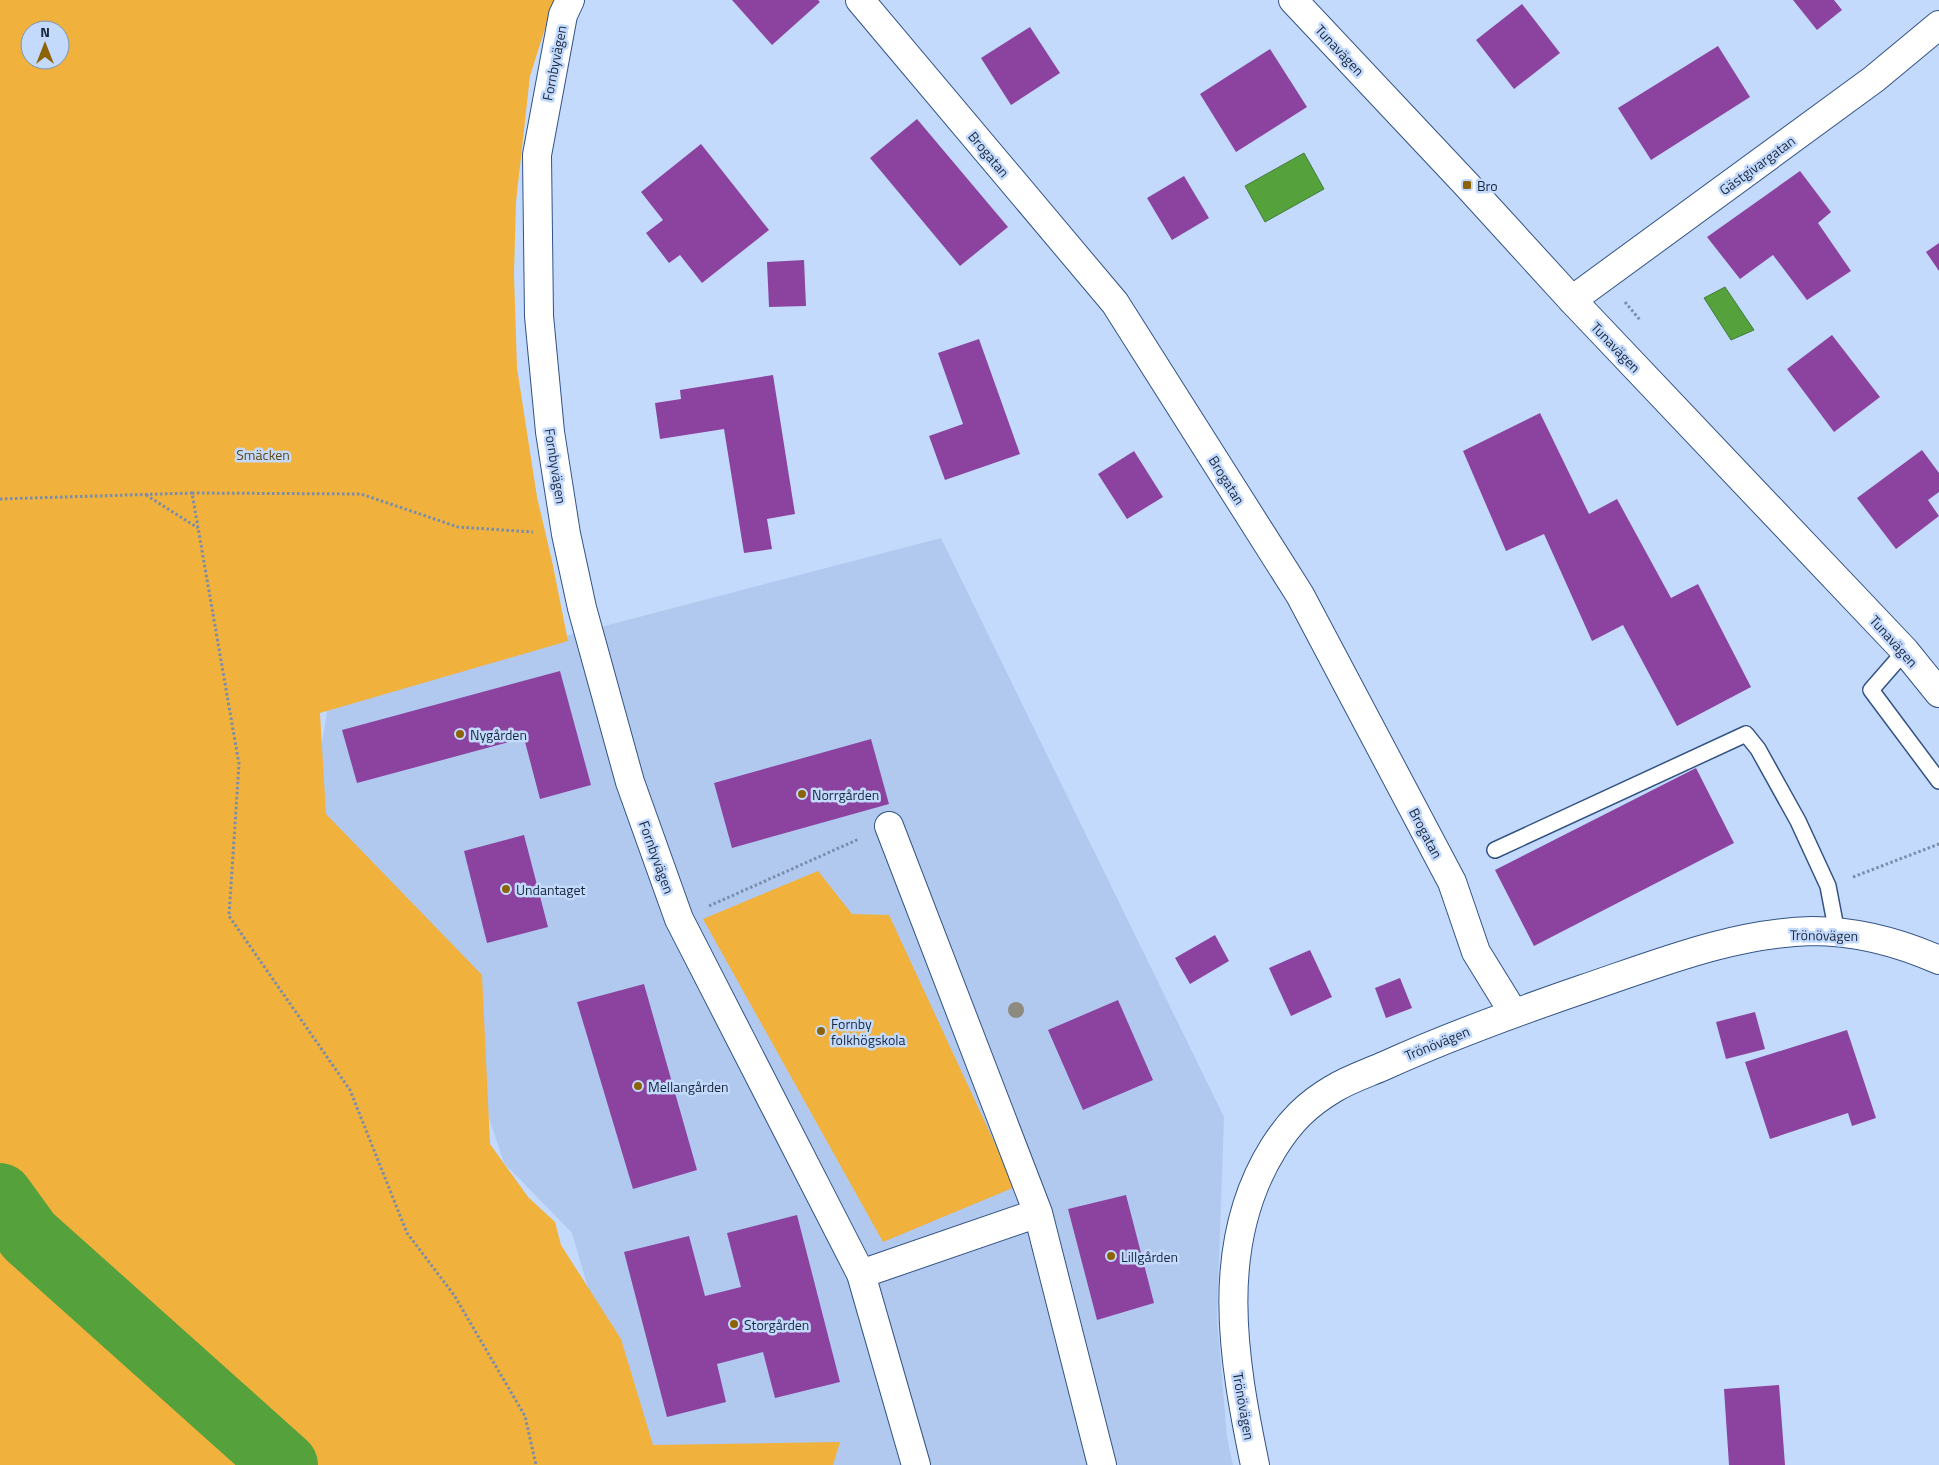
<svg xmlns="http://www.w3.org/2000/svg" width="1939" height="1465" font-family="'Titillium Web',sans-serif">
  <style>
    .built { fill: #b1c9ef }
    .green { fill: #f0b13d; fill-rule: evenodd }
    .water { fill: #55a13b; stroke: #437d3c }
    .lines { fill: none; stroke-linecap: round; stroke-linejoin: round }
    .river { stroke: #55a13b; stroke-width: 66 }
    .building { fill: #8b439f }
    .service-casing { stroke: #335385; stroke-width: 18 }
    .minor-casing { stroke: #335385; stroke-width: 30 }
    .tertiary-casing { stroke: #335385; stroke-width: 30 }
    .path { stroke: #7a8daa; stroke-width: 3; stroke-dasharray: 2.5 2.5; stroke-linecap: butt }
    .service { stroke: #fff; stroke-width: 15 }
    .minor { stroke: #fff; stroke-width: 28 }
    .tertiary { stroke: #fff; stroke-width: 28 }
    .tree { fill: #8e8a7e }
    .poi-dot { fill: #8d6308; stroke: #c3dafd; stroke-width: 2 }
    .labels { text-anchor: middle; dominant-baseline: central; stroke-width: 5; stroke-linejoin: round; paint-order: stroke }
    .street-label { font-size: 14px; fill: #1a283e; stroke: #c3dafd }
    .poi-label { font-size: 14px; fill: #1a283e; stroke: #c3dafd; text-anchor: start }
    .park-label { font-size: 14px; fill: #634816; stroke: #c3dafd }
  </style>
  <rect width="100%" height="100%" fill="#c3dafd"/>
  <path class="built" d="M941,538L1224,1117L1217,1318L1227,1437L1233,1465H645L616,1384L572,1233L504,1163L432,946L307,842L329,698Z"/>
  <path class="green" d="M0,0H554L530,76L516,202L514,274L517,368L537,497L552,561L568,641L320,713L326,814L482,975L490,1144L528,1197L555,1222L561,1245L621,1339L653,1445L840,1442L833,1465H0ZM30,30H60V60H30Z
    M818,871L852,914L889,915L1015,1187L883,1242L703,919Z"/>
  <path class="water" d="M1304,153L1324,189L1265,222L1245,186Z
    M1725,287L1754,330L1731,340L1704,298Z"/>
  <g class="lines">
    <path class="river" d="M0,1196L29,1236L285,1465"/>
  </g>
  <path class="building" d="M732,0H818L820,2L772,45Z
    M1793,0H1834L1842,10L1817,30Z
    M1522,4L1560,53L1514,89L1476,40Z
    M1030,27L1060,73L1011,105L981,58Z
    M1718,46L1750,97L1651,160L1618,108Z
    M1270,49L1307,107L1236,152L1200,94Z
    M917,119L1008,227L960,266L870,158Z
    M701,144L769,230L702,283L680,255L669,263L646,233L663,220L641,192Z
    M1800,171L1831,212L1818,223L1851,271L1807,300L1773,255L1740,279L1707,237Z
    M1184,176L1209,218L1172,240L1147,198Z
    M1939,243V271L1926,252Z
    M804,260L806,306L769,307L767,262Z
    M1832,335L1880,397L1834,432L1787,369Z
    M979,339L1020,454L945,480L929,436L963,424L938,353Z
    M773,375L795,514L767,519L772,549L744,553L724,429L660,439L655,403L681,399L680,390Z
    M1540,413L1589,514L1617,499L1671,598L1698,584L1751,687L1677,726L1623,625L1592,641L1544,534L1506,551L1463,451Z
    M1922,450L1939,473V492L1928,500L1939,516L1896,549L1857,498Z
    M1134,451L1163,497L1127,519L1098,474Z
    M560,671L591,785L540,799L524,738L357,783L342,730Z
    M871,739L889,804L732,848L714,783Z
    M1696,768L1734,843L1534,946L1495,870Z
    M524,835L548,927L487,943L464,851Z
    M1215,935L1229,961L1190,984L1175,958Z
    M1310,950L1332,997L1291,1016L1269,968Z
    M1400,978L1412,1008L1386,1018L1375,988Z
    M644,984L697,1170L633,1189L577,1002Z
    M1118,1000L1153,1080L1083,1110L1048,1030Z
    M1755,1012L1765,1049L1726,1059L1716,1022Z
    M1847,1030L1876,1118L1852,1126L1848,1113L1770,1139L1745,1062Z
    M1126,1195L1154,1303L1097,1320L1068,1209Z
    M797,1215L840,1382L775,1398L763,1352L717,1364L726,1402L667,1417L624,1252L689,1236L705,1296L741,1287L727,1233Z
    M1779,1385L1785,1465H1729L1724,1389Z"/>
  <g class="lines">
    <defs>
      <path id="service" d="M1905,651L1871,690L1939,781
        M1495,850L1746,734L1758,749L1798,821L1828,886L1837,933"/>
      <path id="minor" d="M570,0L563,15L537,155L539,316L550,432L566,534L582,608L630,782L679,919L861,1274L916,1465
        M860,0L1115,303L1300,595L1452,882L1476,952L1513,1012
        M1572,300L1874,79L1939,25
        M889,826L1038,1213L1102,1465
        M861,1274L1038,1213
        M1255,1465C1233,1359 1213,1244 1274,1147C1290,1122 1306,1105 1333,1089C1349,1079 1368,1073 1386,1065C1450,1036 1516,1012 1583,989C1657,964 1732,933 1812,931C1856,931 1898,942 1939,960"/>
      <path id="tertiary" d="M1293,0L1467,185L1572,300L1905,651L1939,693"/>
    </defs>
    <use href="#service" class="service-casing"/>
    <use href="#minor" class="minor-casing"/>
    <use href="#tertiary" class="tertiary-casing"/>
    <path class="path" d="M1625,302L1640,320
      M192,493L361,494L458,527L533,532
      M146,495L198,528
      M0,499L192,493L239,764L229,916L350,1090L407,1233L454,1295L525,1416L536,1465
      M1853,877L1939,844
      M709,906L859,839"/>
    <use href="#service" class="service"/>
    <use href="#minor" class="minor"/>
    <use href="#tertiary" class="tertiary"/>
  </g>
  <circle class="tree" cx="1016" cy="1010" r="8"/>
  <g class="poi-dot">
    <rect x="1462" y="180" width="10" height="10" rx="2.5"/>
    <circle cx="460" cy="734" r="5"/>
    <circle cx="802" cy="794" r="5"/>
    <circle cx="506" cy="889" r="5"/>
    <circle cx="821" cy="1031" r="5"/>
    <circle cx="638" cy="1086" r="5"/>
    <circle cx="1111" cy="1256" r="5"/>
    <circle cx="734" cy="1324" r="5"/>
  </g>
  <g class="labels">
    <g class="street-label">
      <text transform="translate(1340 50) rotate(47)">Tunavägen</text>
      <text transform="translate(554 63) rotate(-79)">Fornbyvägen</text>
      <text transform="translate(989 154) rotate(50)">Brogatan</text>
      <text transform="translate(1757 165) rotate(-36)">Gästgivargatan</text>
      <text transform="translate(1616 347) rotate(46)">Tunavägen</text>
      <text transform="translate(556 466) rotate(81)">Fornbyvägen</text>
      <text transform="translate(1227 480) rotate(58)">Brogatan</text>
      <text transform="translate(1894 641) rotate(48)">Tunavägen</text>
      <text transform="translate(1426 833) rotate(62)">Brogatan</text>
      <text transform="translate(657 857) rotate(70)">Fornbyvägen</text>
      <text transform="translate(1824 935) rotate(1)">Trönövägen</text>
      <text transform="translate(1437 1043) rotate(-22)">Trönövägen</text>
      <text transform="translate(1244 1406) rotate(80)">Trönövägen</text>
    </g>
    <g class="poi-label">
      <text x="1477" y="185">Bro</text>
      <text x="470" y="734">Nygården</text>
      <text x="812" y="794">Norrgården</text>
      <text x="516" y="889">Undantaget</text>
      <text x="831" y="1023">Fornby<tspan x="831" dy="16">folkhögskola</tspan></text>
      <text x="648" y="1086">Mellangården</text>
      <text x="1121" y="1256">Lillgården</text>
      <text x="744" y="1324">Storgården</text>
    </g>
    <g class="park-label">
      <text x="263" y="454">Smäcken</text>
    </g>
  </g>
  <g transform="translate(45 45)"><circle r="24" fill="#c3dafd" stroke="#7f93b1"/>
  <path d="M0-4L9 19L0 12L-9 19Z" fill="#8d6308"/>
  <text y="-8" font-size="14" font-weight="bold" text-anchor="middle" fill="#1a283e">N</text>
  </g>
</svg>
